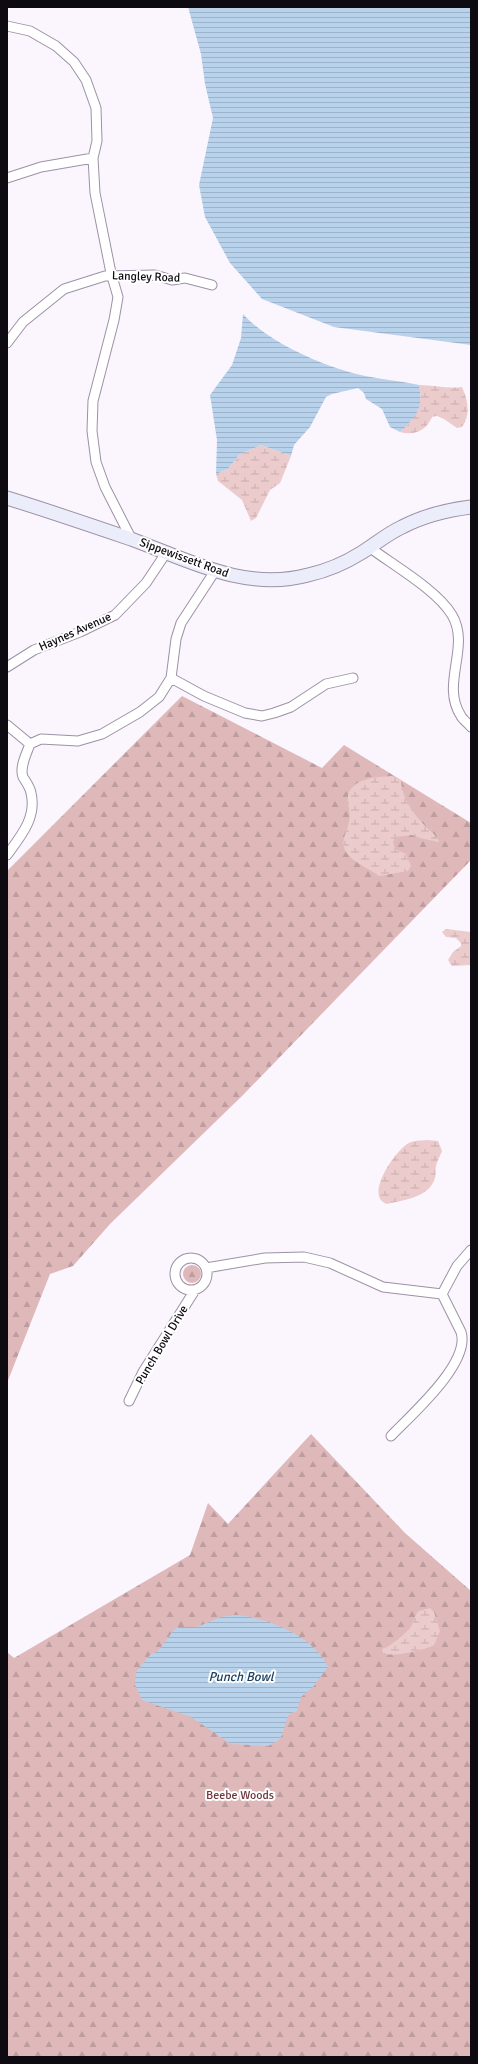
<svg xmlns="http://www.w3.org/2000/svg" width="478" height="2064" font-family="Signika,sans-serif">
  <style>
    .forest { fill: url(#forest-firs) }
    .wetland { fill: url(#wetland-marsh) }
    .water { fill: url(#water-rules) }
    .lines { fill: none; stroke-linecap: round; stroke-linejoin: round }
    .street-casing { stroke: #9d91a6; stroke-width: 11 }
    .secondary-casing { stroke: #9d91a6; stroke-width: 15 }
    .street { stroke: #fff; stroke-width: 9 }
    .secondary { stroke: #ecedfb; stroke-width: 13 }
    .labels { text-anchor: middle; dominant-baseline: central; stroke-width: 4; stroke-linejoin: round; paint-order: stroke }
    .street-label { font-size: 12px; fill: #0e0a11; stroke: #fff }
    .park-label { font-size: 12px; fill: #6c383d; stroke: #fff }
    .water-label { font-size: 13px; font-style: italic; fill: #1a4063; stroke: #fff }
  </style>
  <defs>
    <pattern id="forest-firs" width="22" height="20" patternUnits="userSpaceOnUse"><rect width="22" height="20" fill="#dfb8ba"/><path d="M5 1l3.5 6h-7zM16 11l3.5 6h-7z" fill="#be9d9f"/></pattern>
    <pattern id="wetland-marsh" width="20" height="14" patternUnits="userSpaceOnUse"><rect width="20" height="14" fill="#eccbcc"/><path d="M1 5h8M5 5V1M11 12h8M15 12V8" fill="none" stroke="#c9adae"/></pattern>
    <pattern id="water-rules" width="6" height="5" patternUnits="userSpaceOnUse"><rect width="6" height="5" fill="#b9d2ec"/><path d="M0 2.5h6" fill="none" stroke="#9eb3c9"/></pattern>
  </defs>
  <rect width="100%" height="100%" fill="#fbf5fe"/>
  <path class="forest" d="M182,696L322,768L344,745L471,823V860L242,1096L110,1224L73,1266L50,1274L7,1383V871Z
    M183 1274a9 9 0 1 1 18 0a9 9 0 1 1-18 0Z
    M311,1434L405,1533L471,1591V2057H7V1652L14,1658L190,1555L208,1503L228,1524Z"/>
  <path class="wetland" d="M419,385C434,385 447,389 462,387C468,401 471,414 462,427L457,428L444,419L437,416L432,417C426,431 414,436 400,432C415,419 424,405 419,385Z
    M261,445L291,456L280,483L270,490L256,518L251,521L242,500L218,481L216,474L228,469L239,455Z
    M392,776L401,780C402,800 414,814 427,828C432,833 437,835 439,842L420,838L412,835L395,837L393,842L395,849L406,854L411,866L408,871L379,876C369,868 351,862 345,850C340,840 348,831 349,821C351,813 347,804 348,796C352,778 376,777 392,776Z
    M446,929L471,932V965L452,966L448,960L453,952L461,946V943L456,938L446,937L442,932Z
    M427,1140L438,1141L442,1151C440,1156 437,1161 436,1166C435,1170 436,1175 435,1178C429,1198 403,1200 387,1204C363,1197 396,1149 409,1143C414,1140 421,1141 427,1140Z
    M430,1608L434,1612L440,1631L434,1645C425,1650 391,1658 383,1653L382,1649C390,1647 408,1632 412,1625C414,1619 415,1615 419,1611Z"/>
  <path class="water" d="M188,7H471V345L334,327L262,299L230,263L205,217L199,185L213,118L205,84L201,54Z
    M243,314C266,340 316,363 349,372C372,379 396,380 419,385C424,407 416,418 400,432L390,427L382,409L366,399L364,393L358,388L332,394L326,397L310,427L294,445L291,456L261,445L239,455L228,469L216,474L217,440L210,395L232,365L241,338Z
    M236,1615C268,1618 314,1636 328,1667L313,1687L301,1697L297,1711L291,1713L288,1716L282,1735L279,1740L268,1746L231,1744L191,1717L142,1700L135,1685L136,1672L150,1655L158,1651L174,1630L179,1627H197L221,1617Z"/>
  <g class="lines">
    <defs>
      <path id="street" d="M7,26L30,31L56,46L74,62L86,80L96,108L97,141L93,158L95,193L111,273L118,297L114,320L93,401L92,431L96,462L105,487L132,540
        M7,178L41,167L93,158
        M7,343L23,322L64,289L105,276L155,275L172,280L185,278L212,285
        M369,547C393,565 437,590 452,615C471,647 440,684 461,716C463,720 468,723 471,727
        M7,667L34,650L80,632L115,615L146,583L166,553
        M171,678L204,696L245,713L262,716L274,713L291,707L326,684L353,678
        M7,725L30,744
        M7,855C20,837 37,818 31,793C30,787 26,782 23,777C19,767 27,753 30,744L41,739L78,741L102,734L140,712L159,697L171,678L176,639L181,623L215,571
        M175 1274a16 16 0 1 1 32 0a16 16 0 1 1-32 0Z
        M206,1268L265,1258L304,1257L330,1263L383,1287L442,1294L461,1332C471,1363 411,1415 391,1436
        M442,1294L457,1266L471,1250
        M129,1401L143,1372L195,1290"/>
      <path id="secondary" d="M7,498C49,511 90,525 131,539C188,560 245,592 308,575C326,571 345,563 361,553C374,545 387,534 402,527C423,516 447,510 471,507"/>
    </defs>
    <use href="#street" class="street-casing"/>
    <use href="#secondary" class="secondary-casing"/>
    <use href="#street" class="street"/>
    <use href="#secondary" class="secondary"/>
  </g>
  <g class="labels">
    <g class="street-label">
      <text transform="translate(146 277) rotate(2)">Langley Road</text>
      <text transform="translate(184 558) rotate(20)">Sippewissett Road</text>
      <text transform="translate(75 632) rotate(-24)">Haynes Avenue</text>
      <text transform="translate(162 1345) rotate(-59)">Punch Bowl Drive</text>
    </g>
    <g class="park-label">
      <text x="240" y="1795">Beebe Woods</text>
    </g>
    <g class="water-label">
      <text x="241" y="1677">Punch Bowl</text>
    </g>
  </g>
  <rect width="478" height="2064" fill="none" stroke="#0e0a11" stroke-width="16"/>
</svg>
